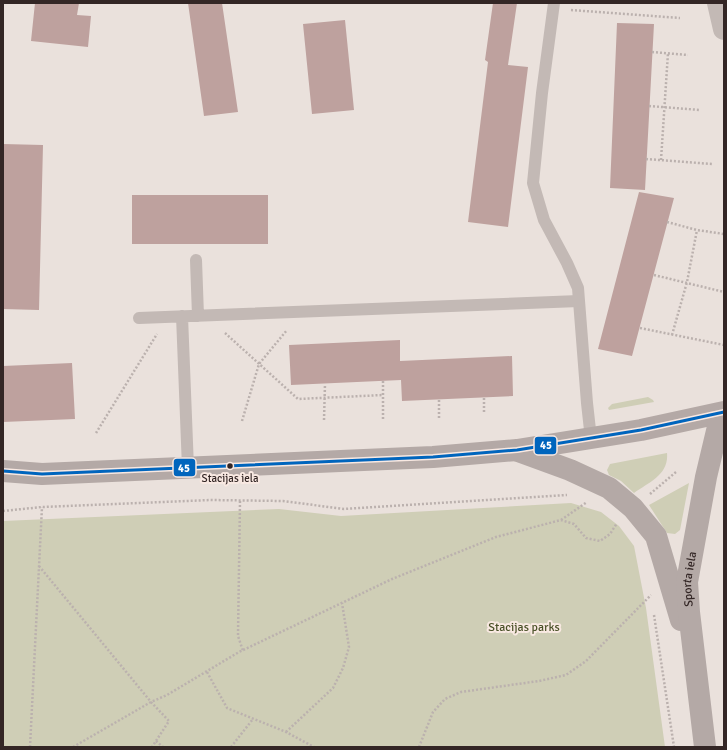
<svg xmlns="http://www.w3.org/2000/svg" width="727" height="750" font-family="Signika,sans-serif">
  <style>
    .green { fill: #cfceb6 }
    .building { fill: #bea19e }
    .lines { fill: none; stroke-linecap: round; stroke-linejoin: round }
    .path { stroke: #bbb1ae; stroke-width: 2.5; stroke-dasharray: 2 2; stroke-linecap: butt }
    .service { stroke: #c3b9b5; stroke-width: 12 }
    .minor { stroke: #c3b9b5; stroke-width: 22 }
    .secondary { stroke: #b4a9a6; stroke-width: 22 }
    .bus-1-casing { stroke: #f9e9e2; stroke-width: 6 }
    .bus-1 { stroke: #0065bd; stroke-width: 3 }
    .bus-dot { fill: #332625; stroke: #f9e9e2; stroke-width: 1.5 }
    .labels { text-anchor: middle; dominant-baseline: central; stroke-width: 4; stroke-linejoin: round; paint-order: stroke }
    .bus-label { font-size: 11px; fill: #332625; stroke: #f9e9e2 }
    .street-label { font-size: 12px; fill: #332625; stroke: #f9e9e2 }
    .park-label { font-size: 12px; fill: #4a5128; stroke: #f9e9e2 }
    .line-badge { stroke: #f9e9e2; stroke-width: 1.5 }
    .badge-label { font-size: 11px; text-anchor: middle; font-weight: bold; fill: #fff }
  </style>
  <rect width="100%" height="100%" fill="#eae1dc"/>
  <path class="green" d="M648,397L653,400L654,402L609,410L608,408L612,404Z
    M667,453C669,475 649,482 634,493L621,481L609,475L607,470L610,464Z
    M689,483L680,530L675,534L667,533L649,505Z
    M571,503L601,512L619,526L634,546L646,608L665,747H3V521L279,509L341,516Z"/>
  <path class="building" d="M35,3H79L77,15L91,16L88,47L31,41Z
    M188,3H222L238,112L204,116Z
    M493,3H517L508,65L528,67L508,227L468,222L488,62L485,60Z
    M345,20L354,110L312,114L303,24Z
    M617,23L654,24L645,190L610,188Z
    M3,144L43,145L39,310L3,309Z
    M639,192L674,198L632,356L598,349Z
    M132,195H268V244H132Z
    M400,340V361L512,356L513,396L402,401L401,380L291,385L289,345Z
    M72,363L75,419L3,422V366Z"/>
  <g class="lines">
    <path class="path" d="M571,10L680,18
      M652,52L688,55
      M649,106L700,110
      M646,159L712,164
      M661,160L668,53
      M667,222L697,230L724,234
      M654,275L724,292
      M640,328L724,345
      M225,333L298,399L383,395
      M672,335L687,282L697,230
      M383,381V419
      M484,398V414
      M439,400V418
      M324,420L325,384
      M242,421L259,364L287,330
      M96,433L157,334
      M650,494L676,472
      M240,501L238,636L243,651
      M3,511L42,507L210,500L283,501L344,509L567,495
      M561,520L587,502
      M39,566L151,702L169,721L152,747
      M654,615L674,747
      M207,672L227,708L286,732L314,747
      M286,732L333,688L343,668L349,647L342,603
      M156,741L163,747
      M30,747L42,507
      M73,747L151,702L167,695L239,652L392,579L496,537L561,520L574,524L586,538L600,541L610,534L617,523
      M231,747L253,719
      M419,747L433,712L445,699L461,692L539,681L566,675L586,661L651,595"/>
    <path class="service" d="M554,3L542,93L533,183L544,220L567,263L578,288L587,403L591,439
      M196,260L198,316
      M182,316L188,468
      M139,318L579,301"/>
    <path class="minor" d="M718,3L724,29"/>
    <g class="secondary">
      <path d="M518,451L570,470L609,488L633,508L656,536L681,620"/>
      <path d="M3,471L42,474L433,457L517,450L641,430L724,412"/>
      <path id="s1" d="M705,747L689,612L687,582L706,477L721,414"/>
    </g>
    <defs>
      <path id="bus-1" d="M3,471L42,474L433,457L517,450L641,430L724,412"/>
    </defs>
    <use href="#bus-1" class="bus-1-casing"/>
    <use href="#bus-1" class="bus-1"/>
  </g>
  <circle class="bus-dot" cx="230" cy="466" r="3.5"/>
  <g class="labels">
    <g class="bus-label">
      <text x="230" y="478">Stacijas iela</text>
    </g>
    <g class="street-label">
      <text stroke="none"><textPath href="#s1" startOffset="169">Sporta iela</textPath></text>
    </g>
    <g class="park-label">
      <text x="524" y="627">Stacijas parks</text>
    </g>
  </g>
  <g class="line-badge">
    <rect x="534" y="436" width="23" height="19" rx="4" fill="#0065bd"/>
    <rect x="173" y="458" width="23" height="19" rx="4" fill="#0065bd"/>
  </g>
  <g class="badge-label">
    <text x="546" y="449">45</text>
    <text x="184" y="472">45</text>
  </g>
  <rect width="727" height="750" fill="none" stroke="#332625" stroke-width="8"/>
</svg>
